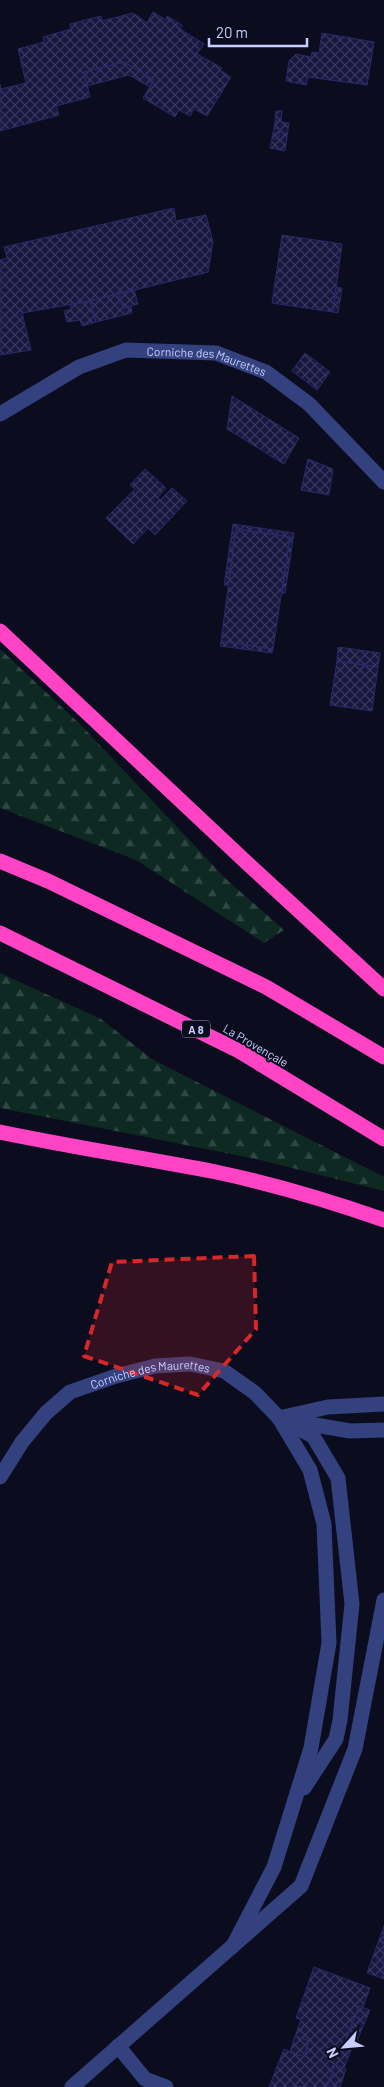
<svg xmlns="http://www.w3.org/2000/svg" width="384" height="2087" font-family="Barlow,sans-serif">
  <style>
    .forest { fill: url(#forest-firs) }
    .building { fill: url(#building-cross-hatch); stroke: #28296c }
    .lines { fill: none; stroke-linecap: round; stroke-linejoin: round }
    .minor { stroke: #34417f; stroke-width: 15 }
    .highway { stroke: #ff43c5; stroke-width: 15 }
    .marked { fill: #d62828; fill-opacity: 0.2; stroke: #d62828; stroke-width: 4; stroke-dasharray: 10 6; stroke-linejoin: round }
    .labels { text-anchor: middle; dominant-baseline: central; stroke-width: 4; stroke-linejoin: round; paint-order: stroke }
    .shield { fill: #0b0c1e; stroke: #8f94bc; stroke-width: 1 }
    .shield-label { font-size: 11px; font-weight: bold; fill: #c8ceff }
    .street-label { font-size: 12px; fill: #c8ceff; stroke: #0b0c1e }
  </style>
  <defs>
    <pattern id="forest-firs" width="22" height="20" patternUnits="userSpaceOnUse" patternTransform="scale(1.25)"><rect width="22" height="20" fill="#0e2822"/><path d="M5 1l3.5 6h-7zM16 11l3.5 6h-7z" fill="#304643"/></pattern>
    <pattern id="building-cross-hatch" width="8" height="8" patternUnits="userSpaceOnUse" patternTransform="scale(1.25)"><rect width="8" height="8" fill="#171740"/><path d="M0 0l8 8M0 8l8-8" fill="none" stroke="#37385d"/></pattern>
  </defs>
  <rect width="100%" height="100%" fill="#0b0c1e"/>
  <path class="forest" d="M0,649L81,725L226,879L284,930L264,943L136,860L0,808Z
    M0,973L101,1019L152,1059L384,1177V1191L256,1159L0,1108Z"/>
  <path class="building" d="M153,12L166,20L167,16L182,25L180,29L204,44L197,54L222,68L220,70L231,77L207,116L194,109L190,116L179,110L175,117L143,98L154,80L124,62L84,72L90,97L56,106L59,115L0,131V84L1,89L26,83L18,49L44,42L43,37L71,29L70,24L101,16L102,21L133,13L147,23Z
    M322,33L374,42L367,85L308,77L306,85L286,81L289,61L296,54L311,57L312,52L319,53Z
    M124,62L154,80L150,87L129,75L87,86L84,72Z
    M276,111H282L281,122L275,121Z
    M275,121L289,123L285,151L270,148L272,138L278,139L280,129L274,128Z
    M274,128L280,129L278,139L272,138Z
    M174,208L176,221L206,215L213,242L208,272L90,301L22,313L31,350L0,355V260L7,258L4,247Z
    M282,235L342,244L333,312L272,303Z
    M336,287L342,288L338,313L333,312Z
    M134,289L138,304L123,308L119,293Z
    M119,293L123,308L131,306L132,313L96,322L90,301Z
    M90,301L96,322L82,326L80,320L67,322L64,311L71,309L70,304Z
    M305,353L330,372L317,390L292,371Z
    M232,396L299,438L284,464L227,429Z
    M308,459L333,469L329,495L301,490Z
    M145,469L166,488L158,497L160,500L172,488L187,501L155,535L148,528L133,544L106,518L135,489L130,485Z
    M233,524L294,533L285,593H282L290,537L236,529L228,585H224Z
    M236,529L290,537L273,649L221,641Z
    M221,641L273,649L272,653L220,646Z
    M338,647L380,653L378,667L337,661Z
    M337,661L378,667L372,711L330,705Z
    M384,1926V1979L367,1973Z
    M314,1967L370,1988L363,2007L359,2006L346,2039L354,2043L344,2068L335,2065L327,2087H269L284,2049L304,2057L309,2041L295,2036L301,2020L296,2018Z
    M359,2006L370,2010L356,2043L346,2039Z
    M295,2036L309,2041L304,2057L290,2052Z
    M335,2065L346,2069L340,2087H327Z"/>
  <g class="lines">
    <g class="minor">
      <path id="s1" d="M0,414L79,367L126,350L216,353L266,372L309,404L384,482"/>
      <path d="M283,1417L328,1407L384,1404"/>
      <path d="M279,1418L313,1436L338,1478L352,1604L340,1720L336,1739L304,1788"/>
      <path d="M298,1422L350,1431L384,1430"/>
      <path id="s2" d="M0,1477L22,1442L46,1413L70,1392L116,1376L155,1366L190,1364L224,1371L255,1393L279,1418L310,1470L324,1524L329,1643L311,1748L274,1867L233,1946"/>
      <path d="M118,2046L145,2079L166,2087"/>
      <path d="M72,2087L301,1886L355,1749L384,1600"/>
    </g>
    <path class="highway" d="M0,631L247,863L384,989
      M0,861L48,881L266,987L384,1057
      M0,933L239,1051L384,1139
      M0,1132C72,1147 144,1158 216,1172C273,1184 330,1201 384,1220"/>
  </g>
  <path class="marked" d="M254,1256L256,1329L198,1395L84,1356L112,1262Z"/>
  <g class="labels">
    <rect class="shield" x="182" y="1020.5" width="28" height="17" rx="4"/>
    <g class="shield-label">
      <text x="196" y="1029">A 8</text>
    </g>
    <g class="street-label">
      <text stroke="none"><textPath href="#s1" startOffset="224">Corniche des Maurettes</textPath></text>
      <text transform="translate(256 1045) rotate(30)">La Provençale</text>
      <text stroke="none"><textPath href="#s2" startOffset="194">Corniche des Maurettes</textPath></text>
    </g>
  </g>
  <g transform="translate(344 2047) rotate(243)" stroke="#0b0c1e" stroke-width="4" paint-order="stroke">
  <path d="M0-4L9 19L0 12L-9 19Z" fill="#c8ceff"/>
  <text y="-8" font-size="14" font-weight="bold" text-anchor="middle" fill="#c8ceff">N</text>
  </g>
  <path d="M209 38v8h98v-8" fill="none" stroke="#c8ceff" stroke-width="2.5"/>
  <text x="216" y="38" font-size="15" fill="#c8ceff" stroke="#0b0c1e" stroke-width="4" paint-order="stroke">20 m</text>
</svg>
